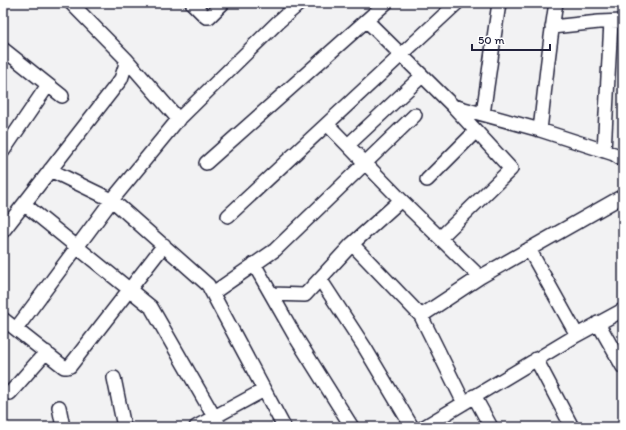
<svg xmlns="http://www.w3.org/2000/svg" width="626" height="430" font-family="Itim,sans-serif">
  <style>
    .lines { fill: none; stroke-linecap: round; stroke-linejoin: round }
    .minor-casing { stroke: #22223b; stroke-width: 16 }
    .minor { stroke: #fff; stroke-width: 13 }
  </style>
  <rect width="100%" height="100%" fill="#f2f2f3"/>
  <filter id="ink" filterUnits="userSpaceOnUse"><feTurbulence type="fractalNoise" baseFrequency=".025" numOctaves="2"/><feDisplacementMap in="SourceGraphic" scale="8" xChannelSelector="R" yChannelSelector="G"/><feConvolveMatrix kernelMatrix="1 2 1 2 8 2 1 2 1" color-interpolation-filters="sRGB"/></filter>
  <g filter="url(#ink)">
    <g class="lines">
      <defs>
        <path id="minor" d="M71,3L126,59L179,120
          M192,3L206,17H209L223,3
          M367,21L453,106L540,130L614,154L623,160
          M552,27L599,22L623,21
          M3,49L62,96
          M483,114L499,3
          M327,124L401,200
          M540,130C545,88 549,45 556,3
          M348,145L422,76
          M3,151L48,85
          M604,151L611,22
          M206,163L386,3
          M50,170L112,200L208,285L284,427
          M427,180L476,131
          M24,204L151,307L220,427
          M228,216L457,3
          M3,231L121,79L125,67L126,59
          M440,238L511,169L453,106
          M352,244L421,316L464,403
          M529,249L577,335
          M254,264L295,336L352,427
          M320,279L365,348L412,427
          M213,293L275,250L415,115
          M271,294L305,295L352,244L401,200L480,277
          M421,316L480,277L623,196
          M3,319L64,367H67L70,366L164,245
          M598,323L623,367
          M16,329L112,200L176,122L278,22L300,3
          M536,359L572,427
          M114,378L124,427
          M10,393L46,352
          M474,396L491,427
          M59,407L63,427
          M196,427L264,390
          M424,427L577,335L623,310"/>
      </defs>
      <use href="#minor" class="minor-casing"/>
      <use href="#minor" class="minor"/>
    </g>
  </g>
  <rect width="626" height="430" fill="none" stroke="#fff" stroke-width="16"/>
  <rect x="8" y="8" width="610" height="414" fill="none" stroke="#22223b" stroke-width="1.5" filter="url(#ink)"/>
  <path d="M472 44v6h78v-6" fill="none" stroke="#22223b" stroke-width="2"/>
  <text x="478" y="44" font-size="12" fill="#22223b" stroke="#ffffff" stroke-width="3" paint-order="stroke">50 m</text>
</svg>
